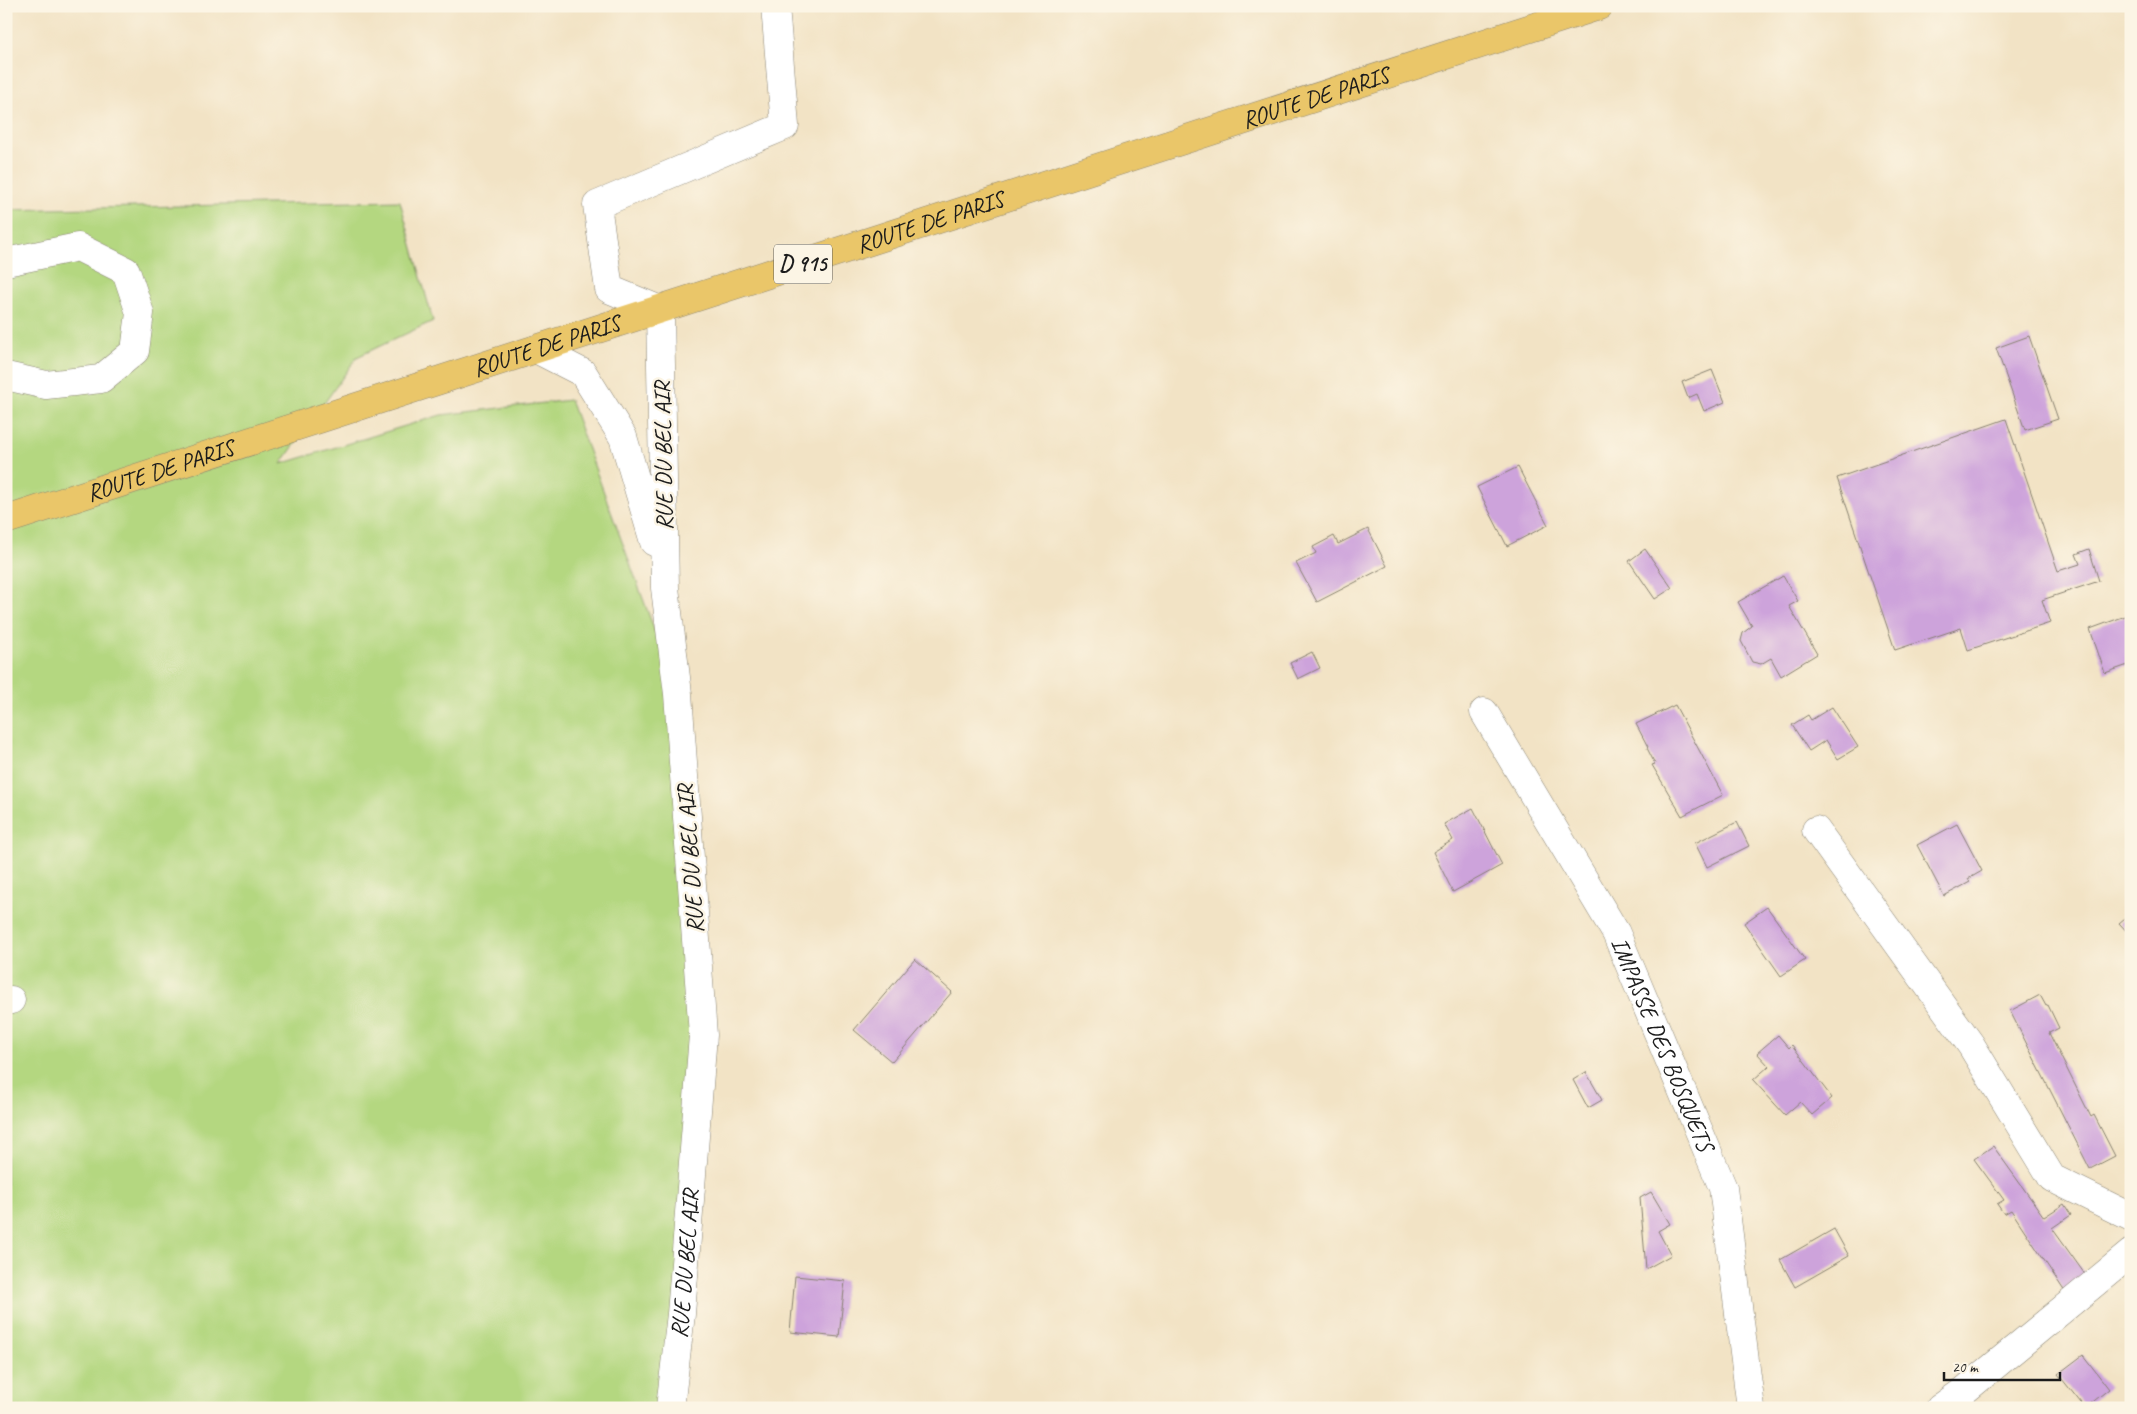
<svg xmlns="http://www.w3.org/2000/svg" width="2137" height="1414" font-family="Caveat,sans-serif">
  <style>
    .green { fill: #b4d780; stroke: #687a4e }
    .building { fill: #cda3db }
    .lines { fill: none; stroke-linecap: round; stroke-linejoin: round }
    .minor-casing { stroke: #878070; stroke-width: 29 }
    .major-casing { stroke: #878070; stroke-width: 29 }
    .minor { stroke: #fff; stroke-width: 28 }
    .major { stroke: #eac669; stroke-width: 28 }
    .labels { text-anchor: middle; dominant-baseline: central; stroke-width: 5; stroke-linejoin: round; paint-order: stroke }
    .shield { fill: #fcf5e5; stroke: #5f5d58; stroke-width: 1 }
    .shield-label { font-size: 22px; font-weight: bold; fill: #1c1c1c }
    .street-label { font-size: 24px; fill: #1c1c1c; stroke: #fcf5e5 }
  </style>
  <rect width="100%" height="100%" fill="#fcf5e5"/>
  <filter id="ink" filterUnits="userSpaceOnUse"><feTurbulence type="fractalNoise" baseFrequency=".02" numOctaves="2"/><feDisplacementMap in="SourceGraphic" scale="10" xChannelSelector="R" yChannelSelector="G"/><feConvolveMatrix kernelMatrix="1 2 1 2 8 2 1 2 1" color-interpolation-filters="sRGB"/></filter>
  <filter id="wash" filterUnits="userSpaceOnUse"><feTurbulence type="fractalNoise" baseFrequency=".0096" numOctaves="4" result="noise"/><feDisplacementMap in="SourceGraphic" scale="20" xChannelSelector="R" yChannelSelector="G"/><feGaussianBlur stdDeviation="1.12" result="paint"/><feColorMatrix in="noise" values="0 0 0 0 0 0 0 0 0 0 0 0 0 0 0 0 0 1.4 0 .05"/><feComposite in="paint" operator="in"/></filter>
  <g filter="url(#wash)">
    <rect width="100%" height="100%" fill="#f2e3c5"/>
    <path class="green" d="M400,201L433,321L357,357L281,464L441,415L570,400L678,694L703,1035L669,1408H6V210Z"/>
    <g id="blocks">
      <path class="building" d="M2029,336L2058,419L2025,430L1996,348Z
        M1712,370L1725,402L1704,411L1697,394L1688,398L1682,382Z
        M2006,419L2058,571L2080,564L2076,554L2089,549L2099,581L2042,600L2050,623L1968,650L1961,628L1895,650L1837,478Z
        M1518,467L1548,525L1507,546L1477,487Z
        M1368,529L1387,566L1317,602L1296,563L1316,553L1313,547L1334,536L1338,544Z
        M1645,549L1672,588L1655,599L1629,561Z
        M1783,576L1798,601L1789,606L1817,654L1781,676L1771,658L1761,664L1752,662L1741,641L1743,633L1752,626L1738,602Z
        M2131,614V664L2105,673L2090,629Z
        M1312,652L1320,668L1298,679L1290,663Z
        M1675,705L1723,795L1682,816L1652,765L1655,764L1647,748L1648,747L1636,724Z
        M1832,707L1858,747L1838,759L1826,740L1809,751L1792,725L1808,715L1811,720Z
        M1473,808L1502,865L1453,892L1433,852L1453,840L1444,824Z
        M1737,822L1749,846L1707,867L1695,843Z
        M1957,824L1982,871L1968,879L1970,882L1944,896L1917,845Z
        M1767,907L1805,960L1781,976L1744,923Z
        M2131,913V936L2119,923Z
        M915,959L952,992L892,1062L854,1030Z
        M2040,995L2046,1006L2048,1005L2059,1028L2049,1033L2091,1117L2094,1115L2115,1156L2090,1169L2010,1011Z
        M1778,1035L1789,1048L1792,1045L1832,1098L1812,1115L1800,1102L1785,1115L1753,1080L1769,1066L1757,1053Z
        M1586,1072L1602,1100L1588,1108L1573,1080Z
        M1993,1146L2044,1217L2064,1204L2071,1215L2052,1228L2089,1280L2067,1295L2011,1210L2004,1214L1997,1204L2004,1200L1974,1159Z
        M1651,1192L1670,1224L1658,1231L1671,1255L1646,1269L1640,1198Z
        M1834,1229L1849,1256L1795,1287L1780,1260Z
        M795,1276L845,1281L839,1337L790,1332Z
        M2083,1355L2109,1389L2085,1408L2058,1374Z"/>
    </g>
  </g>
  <g filter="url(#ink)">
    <use href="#blocks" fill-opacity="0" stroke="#878070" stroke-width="1"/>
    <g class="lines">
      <defs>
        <g id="minor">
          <path d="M6,262L78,247L126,271L140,313L135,351L101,379L46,385L6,376"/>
          <path d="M536,349L583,373L623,437L654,542"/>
          <path id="s1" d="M1484,712L1616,933L1723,1188L1751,1408"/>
          <path d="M1816,830L1971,1045L2052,1178L2131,1217"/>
          <path d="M6,1001L11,1000"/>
          <path id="s2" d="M670,1408L681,1314L703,1035L678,694L665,588L660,310L609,289L597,205L785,126L775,6"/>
          <path d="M1940,1408L1965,1390L2131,1253"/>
        </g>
        <g id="major">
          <path id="s3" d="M6,520L1599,6"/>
        </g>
      </defs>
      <use href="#minor" class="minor-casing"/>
      <use href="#major" class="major-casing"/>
      <use href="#minor" class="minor"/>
      <use href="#major" class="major"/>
    </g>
  </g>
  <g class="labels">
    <rect class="shield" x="774" y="244.5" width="58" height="39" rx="4"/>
    <g class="shield-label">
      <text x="803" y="264">D 915</text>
    </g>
    <g class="street-label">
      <text stroke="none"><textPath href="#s3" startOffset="1376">ROUTE DE PARIS</textPath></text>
      <text stroke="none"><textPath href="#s3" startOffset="971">ROUTE DE PARIS</textPath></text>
      <text stroke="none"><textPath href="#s3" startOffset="568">ROUTE DE PARIS</textPath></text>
      <text transform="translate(663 456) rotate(-91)">RUE DU BEL AIR</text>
      <text stroke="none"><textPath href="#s3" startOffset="162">ROUTE DE PARIS</textPath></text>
      <text transform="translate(690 859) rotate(-94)">RUE DU BEL AIR</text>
      <text stroke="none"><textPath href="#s1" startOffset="378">IMPASSE DES BOSQUETS</textPath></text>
      <text stroke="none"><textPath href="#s2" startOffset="145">RUE DU BEL AIR</textPath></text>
    </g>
  </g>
  <rect width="2137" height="1414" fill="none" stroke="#fcf5e5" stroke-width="25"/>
  <path d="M1944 1372v8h116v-8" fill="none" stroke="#1c1c1c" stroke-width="2.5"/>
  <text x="1952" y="1372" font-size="15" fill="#1c1c1c" stroke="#fcf5e5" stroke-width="4" paint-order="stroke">20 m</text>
</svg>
